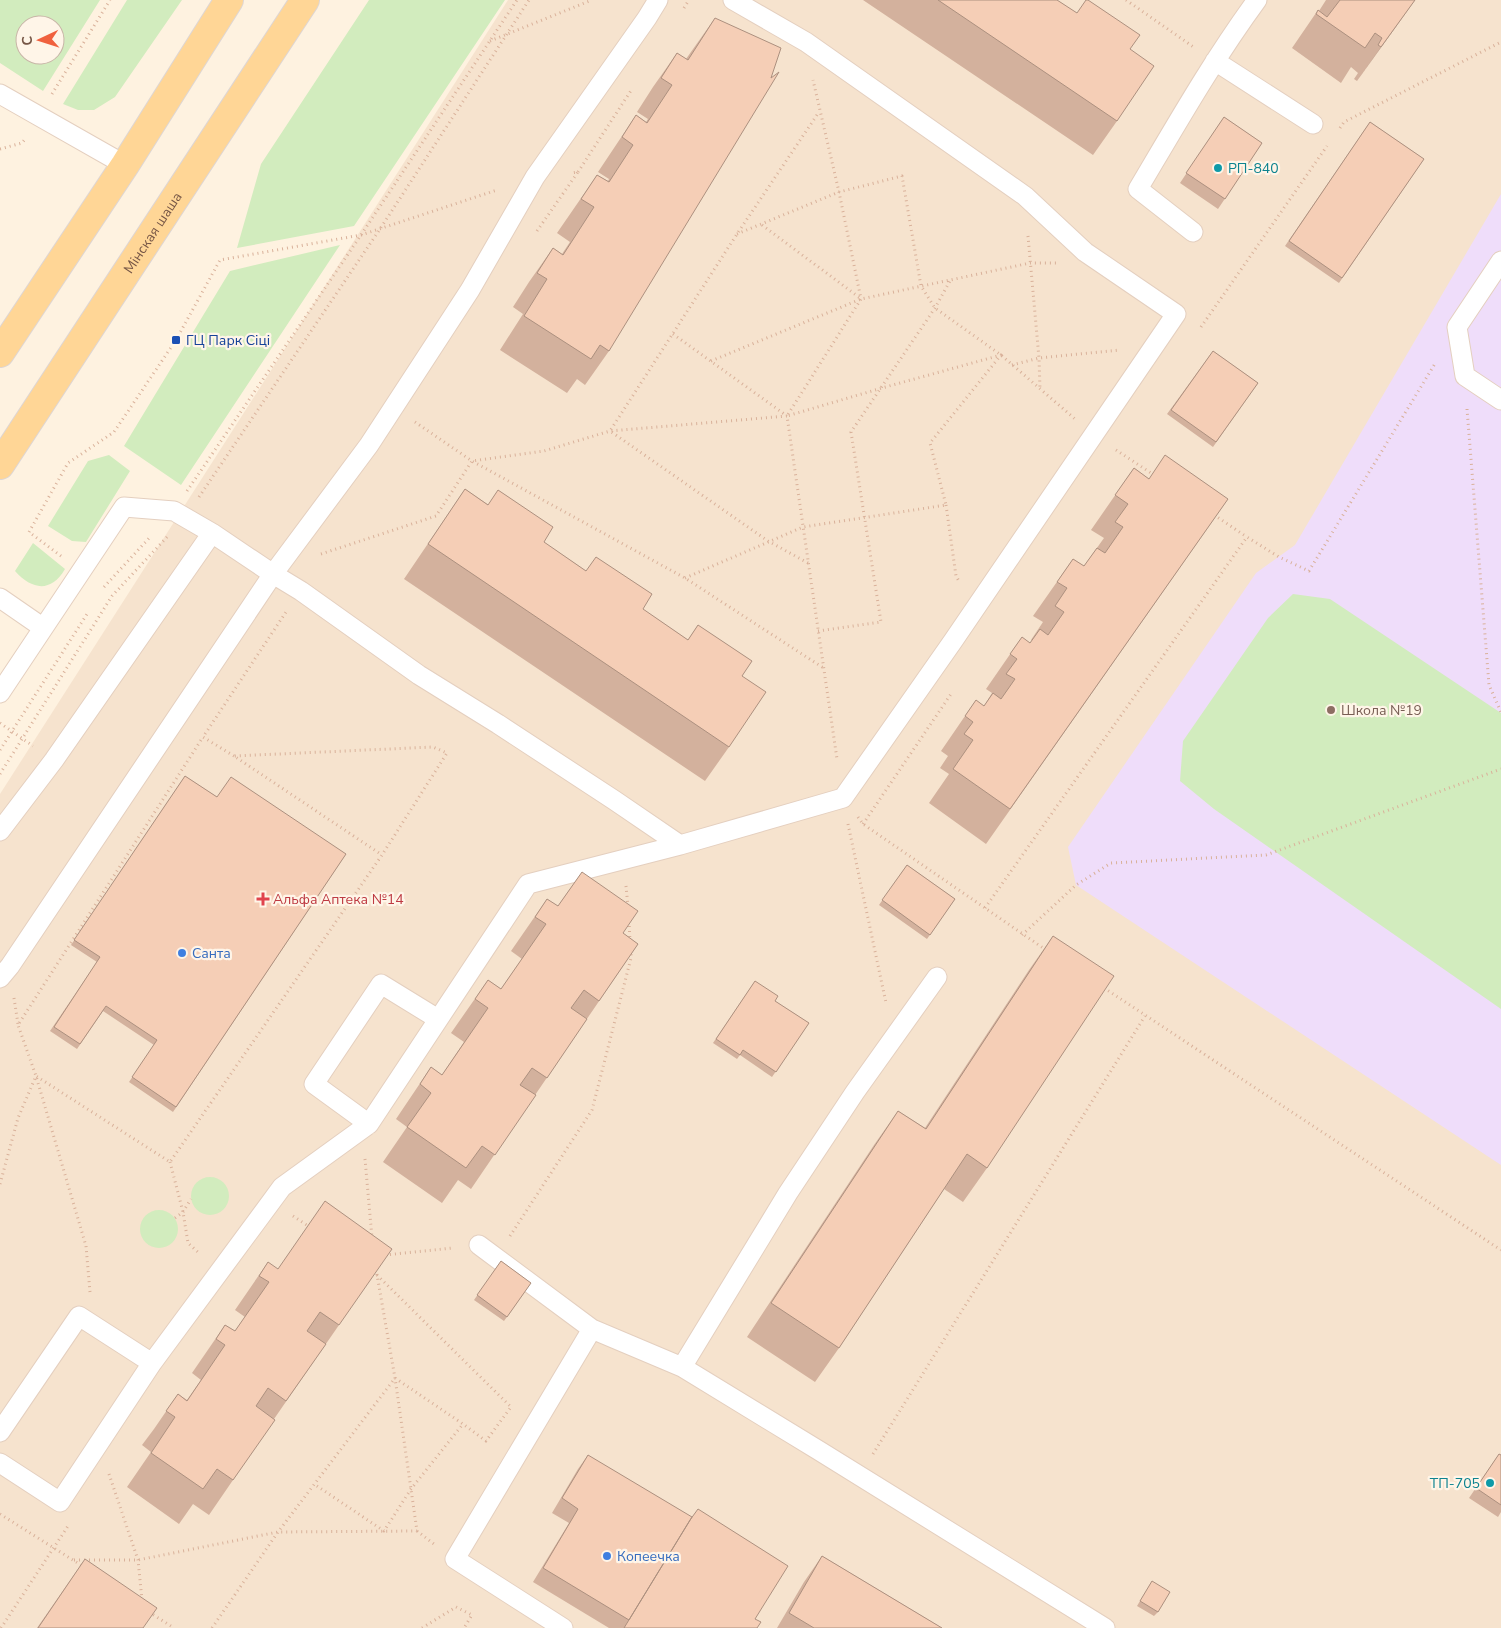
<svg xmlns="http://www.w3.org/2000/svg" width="1501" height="1628" font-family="'Nunito Sans',sans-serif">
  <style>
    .residential { fill: #f6e3ce }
    .education { fill: #efddfa }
    .green { fill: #d2ecbe; fill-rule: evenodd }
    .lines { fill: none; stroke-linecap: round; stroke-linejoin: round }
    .service-casing { stroke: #e4cfbf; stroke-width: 21 }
    .primary-casing { stroke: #ded6d3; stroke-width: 30 }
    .path { stroke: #d9b19a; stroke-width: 3; stroke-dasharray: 1 4; stroke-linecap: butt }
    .service { stroke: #fff; stroke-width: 19 }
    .primary { stroke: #ffd696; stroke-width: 28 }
    .wall { fill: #d3b19d }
    .shaded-wall { fill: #ac907f }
    .building { fill: #f5ceb6; stroke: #ac907f }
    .culture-dot { fill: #0f9aa8; stroke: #fff5e8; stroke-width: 2 }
    .transit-dot { fill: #1a4fb4; stroke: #fff5e8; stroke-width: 2 }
    .education-dot { fill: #8d6e63; stroke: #fff5e8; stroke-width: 2 }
    .health-dot { fill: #e0444e; stroke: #fff5e8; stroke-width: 2 }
    .shop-dot { fill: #3f7fe0; stroke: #fff5e8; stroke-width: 2 }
    .labels { text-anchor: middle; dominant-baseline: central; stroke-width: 4.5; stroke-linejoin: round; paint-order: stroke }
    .culture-label { font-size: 14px; fill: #0d838f; stroke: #fff5e8; text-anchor: start }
    .street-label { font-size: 14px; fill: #765646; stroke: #fff5e8 }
    .transit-label { font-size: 14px; fill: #164399; stroke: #fff5e8; text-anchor: start }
    .education-label { font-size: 14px; fill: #785e54; stroke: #fff5e8; text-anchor: start }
    .health-label { font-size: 14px; fill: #be3a42; stroke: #fff5e8; text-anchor: start }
    .shop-label { font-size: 14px; fill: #366cbe; stroke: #fff5e8; text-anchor: start }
  </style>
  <rect width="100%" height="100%" fill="#fef2e0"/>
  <path class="residential" d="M508,0H1501V1628H0V794Z"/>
  <path class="education" d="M1501,194V1165L1076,885L1068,847L1256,573L1295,545Z"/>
  <path class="green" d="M0,0H100L43,91L0,63ZM25,25H55V55H25Z
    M127,0H182L115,97L94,110H78L63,104Z
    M369,0H505L354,226L237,248L261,164Z
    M340,245L181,485L124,446L230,271Z
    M109,455L130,471L86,542L72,541L48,526L88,461Z
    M33,543L65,569C51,593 32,590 15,571Z
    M1293,594L1330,599L1501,713V1009L1214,809L1180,781L1183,741L1268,618Z
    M191 1196a19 19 0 1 1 38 0a19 19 0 1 1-38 0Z
    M140 1229a19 19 0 1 1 38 0a19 19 0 1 1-38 0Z"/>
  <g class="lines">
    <defs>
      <path id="service" d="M1215,61L1313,124
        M0,94L125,165
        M1193,232L1138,189C1176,125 1213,60 1257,0
        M1501,261L1457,327L1465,376L1501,400
        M0,598L42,627
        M0,693L124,507L174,511L212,533L273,574L301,591L419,675L498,724L614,800L680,845
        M0,831L54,760L212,533
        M0,978L10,966L273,574L369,445L470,290L535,177L647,18L658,0
        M369,1124L314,1084L381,984L438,1019
        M479,1245L592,1329L682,1367L818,1450L1105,1628
        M682,1367L788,1193L855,1092L937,977
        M0,1432L79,1316L152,1363
        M0,1463L60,1502L152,1363L282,1187L369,1124L528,884L680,845L843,798L953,641L1176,314L1085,252L1025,196L806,42L733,0
        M563,1628L455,1559L592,1329"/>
      <g id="primary">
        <path d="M0,353L125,165L229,0"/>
        <path id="s1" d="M0,465L305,0"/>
      </g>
    </defs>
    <use href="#service" class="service-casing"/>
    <use href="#primary" class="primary-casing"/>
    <path class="path" d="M1126,0L1195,48
      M684,8L689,0
      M490,41L592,0
      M52,94L110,0
      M1340,128L1344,122L1501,42
      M0,149L22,143L26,138
      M578,172L632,89
      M762,225L860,298
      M537,231L578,172L571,173
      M737,234L839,192L902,176L921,286L935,308L1001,355L1075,419
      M1028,236L1039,358L1040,389
      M1201,327L1327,146
      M673,334L787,416
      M711,361L861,299L1030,263H1057
      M1012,365L1039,358L1120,350
      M1467,409L1489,685L1501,712
      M415,422L472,461L685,578L825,669
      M1116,450L1154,475
      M187,491L361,235L517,0
      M199,497L380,229L529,0
      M946,505L956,576L960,583
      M1214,515L1247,537
      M321,554L436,516L472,461L544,451L610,431L787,416L837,759
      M61,556L29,532L68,463L114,432L176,340L220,260L361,235L497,190
      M808,563L768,541L610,431L737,234L819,112
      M685,578L803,527L946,505L930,443L1001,355L882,388L787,416L861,299L839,192L813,80
      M104,587L151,536
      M818,631L881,622L851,432L935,308L951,279
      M0,723L33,746
      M0,750L89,611
      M234,756L203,737L286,612
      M0,774L112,596L167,537
      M858,817L863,824L1046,950
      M848,824L886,1003
      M863,824L951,694
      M626,886L628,907
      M985,908L1247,537L1279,557L1309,571L1436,362
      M629,921L630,942
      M1022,935L1076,885L1111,863L1266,855L1501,769
      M1104,988L1501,1250
      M14,998L18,1024
      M365,1159L372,1238
      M170,1162L183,1212L188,1243L200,1254
      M0,1184L18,1118L36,1076L170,1162L382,855L447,753L433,747L234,756L382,855
      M293,1216L311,1228
      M175,1218L183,1212L191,1199
      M510,1236L592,1110L631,958V951
      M385,1255L453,1248
      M377,1275L511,1407L486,1441L463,1424
      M90,1292L86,1246L36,1076L18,1025L203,737
      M873,1454L1145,1016
      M109,1474L138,1560L142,1600
      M0,1514L84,1567
      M417,1531L434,1544
      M74,1560H138L278,1532L417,1531L395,1378L376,1269
      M149,1612L174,1628
      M1,1628L68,1526
      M212,1628L278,1532L395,1378L463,1424L411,1489L384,1531L314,1484
      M422,1628L456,1607L472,1615L464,1628"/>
    <use href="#service" class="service"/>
    <use href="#primary" class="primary"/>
  </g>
  <path class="wall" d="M863,0H1057L1130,49L1117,121L1093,155Z
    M1326,0H1415L1357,81L1354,79L1358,73L1351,67L1341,83L1292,48L1318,10L1319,11Z
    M715,18L609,351L585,385L577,379L567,393L500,350L523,314L513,307L529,282L553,248L562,254L570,242L557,233L597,175L608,181L609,179L598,172L636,115L646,122L648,119L637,112L653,87L677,53L686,59Z
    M1224,117L1262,143L1218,209L1180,183Z
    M1370,122L1424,159L1339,283L1285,246Z
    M1213,351L1258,383L1213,447L1167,414Z
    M1134,468L1149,479L1228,499L986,844L929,803L949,774L940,768L948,756L941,751L976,700L984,706L992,693L986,689L1022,637L1030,643L1032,640H1031L1043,622L1033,616L1073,559L1084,566L1104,538L1091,530Z
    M465,489L688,640L698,625L742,676L729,747L705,781L404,579Z
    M185,776L217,797L346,854L173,1112L129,1082L154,1045L103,1011L77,1049L50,1031L97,962L71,945Z
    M907,865L955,899L927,939L879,905Z
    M582,872L623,933L638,944L471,1189L458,1180L442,1203L383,1162L407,1127L396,1119L431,1067L442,1075L464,1042L451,1033L488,980L501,989L522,959L511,951L547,899L558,906Z
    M1053,936L987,1168L963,1202L944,1189L839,1348L815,1382L747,1337L874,1145L898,1111L925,1128L1029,970Z
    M755,981L775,1001L809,1023L772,1077L740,1055L737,1059L713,1043Z
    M501,1261L531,1283L504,1321L474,1300Z
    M268,1262L339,1325L274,1419L233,1480L209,1515L193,1504L179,1524L127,1487L151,1452L142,1445L154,1429L178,1394L187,1400L201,1380L192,1373L225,1325L235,1331L245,1317L235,1310Z
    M1499,1454L1501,1455V1512L1498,1517L1469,1498Z
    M588,1455L755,1619L757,1628H609L533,1582L569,1523L552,1513L578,1469Z
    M822,1556L942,1628H777L804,1582Z
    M85,1559L143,1628H37Z
    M1152,1581L1158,1612L1154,1616L1137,1606Z"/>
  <path class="shaded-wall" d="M1415,0L1357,81L1381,47Z"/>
  <path class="building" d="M938,0H1057L1077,13L1086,0H1088L1140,35L1130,49L1154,66L1117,121Z
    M1340,0H1415L1381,47L1378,45L1382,38L1375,33L1365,48L1316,14L1318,10L1327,17Z
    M715,18L781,48L771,78L779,72L609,351L600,345L591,359L524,316L547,279L537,273L553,248L563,255L594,207L581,199L597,175L609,182L633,145L622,137L636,115L647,123L672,85L661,78L677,53L688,60Z
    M1224,117L1262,143L1225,199L1186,173Z
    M1370,122L1424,159L1342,278L1289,241Z
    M1213,351L1258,383L1216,442L1171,410Z
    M1165,455L1228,499L1010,809L953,769L973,740L964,734L973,722L965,716L976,700L984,706L993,693L1001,699L1015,679L1006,674L1017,659L1010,654L1022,637L1030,643L1040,629L1048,635L1064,612L1055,606L1067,588L1057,582L1073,559L1084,566L1097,548L1105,553L1123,527L1115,522L1128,504L1115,495L1134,468L1149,479Z
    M465,489L488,505L498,490L553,527L544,542L586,571L596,557L652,594L643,609L688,640L698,625L752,661L742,676L766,692L729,747L428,544Z
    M185,776L217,797L231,777L346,854L176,1107L132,1077L157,1040L106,1006L80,1044L54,1027L100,957L74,940Z
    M907,865L955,899L930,935L882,900Z
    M582,872L638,911L623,933L638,944L599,1001L584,990L571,1008L587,1019L547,1078L532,1068L520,1085L536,1095L495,1155L482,1146L466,1168L407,1127L431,1093L420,1084L431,1067L442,1075L488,1008L475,999L488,980L501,989L546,924L535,917L547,899L558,906Z
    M1053,936L1114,976L987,1168L967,1154L839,1348L771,1303L898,1111L926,1129Z
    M755,981L778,996L775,1001L809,1023L776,1072L743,1050L740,1055L716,1039Z
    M325,1201L392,1249L339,1325L320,1312L307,1331L326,1344L286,1401L268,1388L256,1406L275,1420L233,1480L217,1469L203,1489L151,1453L175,1417L166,1411L178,1394L187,1401L225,1345L216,1339L225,1325L235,1331L269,1282L259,1276L268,1262L278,1269Z
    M501,1261L531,1283L507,1317L477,1295Z
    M1499,1454L1501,1455V1505L1476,1488Z
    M588,1455L692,1517L629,1620L543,1568L578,1509L562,1498Z
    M698,1509L788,1566L755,1619L761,1622L757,1628H624L690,1520Z
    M822,1556L942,1628H814L789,1613Z
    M85,1559L157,1608L143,1628H38Z
    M1152,1581L1170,1592L1158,1612L1140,1601Z"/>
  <g class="culture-dot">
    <circle cx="1218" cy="168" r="5"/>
    <circle cx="1490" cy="1483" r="5"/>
  </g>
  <rect class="transit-dot" x="171" y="335" width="10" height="10" rx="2.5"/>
  <circle class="education-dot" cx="1331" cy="710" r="5"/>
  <path class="health-dot" d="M260.5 891.5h5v5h5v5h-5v5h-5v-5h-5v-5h5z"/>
  <g class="shop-dot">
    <circle cx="182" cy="953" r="5"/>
    <circle cx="607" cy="1556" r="5"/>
  </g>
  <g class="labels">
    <g class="culture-label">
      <text x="1228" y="168">РП-840</text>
      <text x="1480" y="1483" text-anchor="end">ТП-705</text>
    </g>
    <g class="street-label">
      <text stroke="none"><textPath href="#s1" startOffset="278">Мінская шаша</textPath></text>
    </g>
    <g class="transit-label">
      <text x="186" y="340">ГЦ Парк Сіці</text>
    </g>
    <g class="education-label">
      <text x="1341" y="710">Школа №19</text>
    </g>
    <g class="health-label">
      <text x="273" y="899">Альфа Аптека №14</text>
    </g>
    <g class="shop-label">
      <text x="192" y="953">Санта</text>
      <text x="617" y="1556">Копеечка</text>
    </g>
  </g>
  <g transform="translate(40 40) rotate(266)"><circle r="24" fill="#fff5e8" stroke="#c8b5a7"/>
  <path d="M0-4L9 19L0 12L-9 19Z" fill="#f0613e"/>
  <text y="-8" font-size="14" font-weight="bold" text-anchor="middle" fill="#765646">С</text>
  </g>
</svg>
